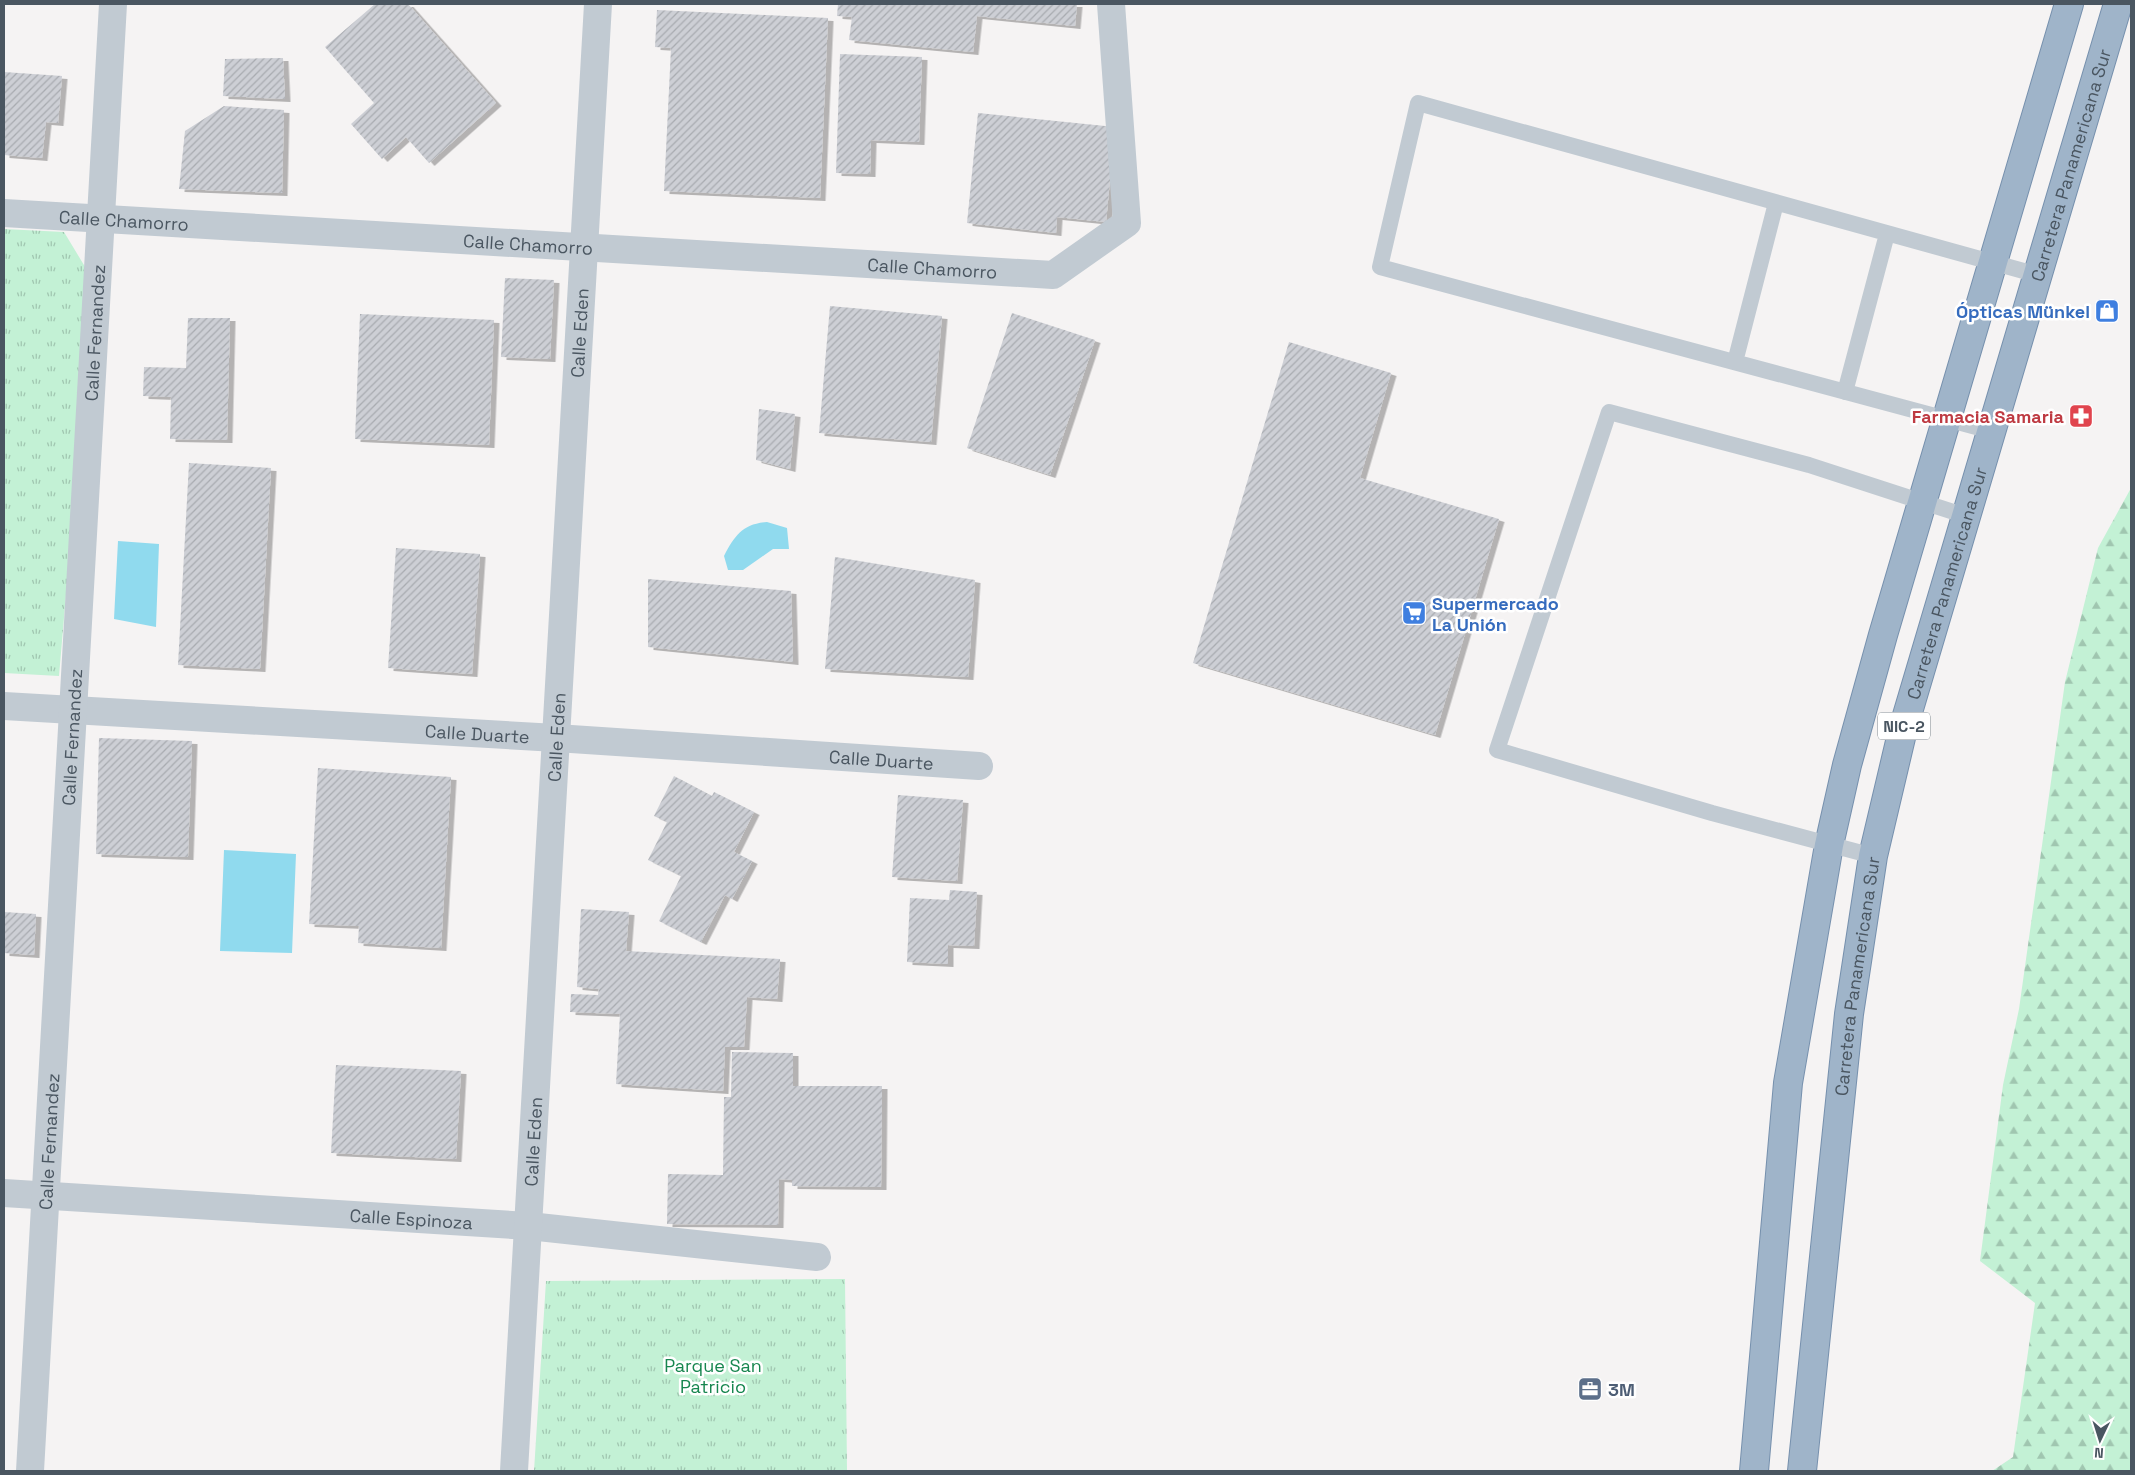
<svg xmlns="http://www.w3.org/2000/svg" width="2135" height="1475" font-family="'Space Grotesk',sans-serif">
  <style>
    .grass { fill: url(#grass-tufts) }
    .forest { fill: url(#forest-firs) }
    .water { fill: #90daee }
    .building { fill: url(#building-hatch); filter: url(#shadow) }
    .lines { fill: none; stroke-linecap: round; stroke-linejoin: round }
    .trunk-casing { stroke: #7690ad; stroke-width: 30 }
    .service { stroke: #c1cad2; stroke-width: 16 }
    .minor { stroke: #c1cad2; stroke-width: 28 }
    .trunk { stroke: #9fb4c9; stroke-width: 28 }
    .labels { text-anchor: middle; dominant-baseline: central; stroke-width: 5; stroke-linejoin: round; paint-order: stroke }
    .shield { fill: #fff; stroke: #808990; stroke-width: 1 }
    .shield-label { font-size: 16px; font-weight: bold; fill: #4a5661 }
    .street-label { font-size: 18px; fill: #4a5661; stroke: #fff }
    .shop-label { font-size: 18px; font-weight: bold; fill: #366cbe; stroke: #fff; text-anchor: end }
    .health-label { font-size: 18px; font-weight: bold; fill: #be3a42; stroke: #fff; text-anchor: end }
    .park-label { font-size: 18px; fill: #17864f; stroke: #fff }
    .service-label { font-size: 18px; font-weight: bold; fill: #4e5e75; stroke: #fff; text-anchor: start }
  </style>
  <defs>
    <pattern id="grass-tufts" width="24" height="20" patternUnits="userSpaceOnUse" patternTransform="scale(1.25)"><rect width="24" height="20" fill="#c3f1d5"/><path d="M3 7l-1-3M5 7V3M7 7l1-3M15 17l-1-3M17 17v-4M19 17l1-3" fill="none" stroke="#a0c6b0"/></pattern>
    <pattern id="forest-firs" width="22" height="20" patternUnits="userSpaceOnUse" patternTransform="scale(1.25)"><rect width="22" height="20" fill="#c3f1d5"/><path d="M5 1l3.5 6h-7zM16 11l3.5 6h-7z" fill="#a0c6b0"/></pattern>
    <pattern id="building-hatch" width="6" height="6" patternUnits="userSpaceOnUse" patternTransform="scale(1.25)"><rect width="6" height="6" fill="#cdcfd5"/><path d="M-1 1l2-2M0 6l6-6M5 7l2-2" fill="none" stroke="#a8abb0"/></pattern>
    <filter id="shadow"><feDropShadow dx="5.5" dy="3" stdDeviation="0" flood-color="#0004"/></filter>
  </defs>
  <rect width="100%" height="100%" fill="#f5f3f3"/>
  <path class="grass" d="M4,229L64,232L93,280L59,676L4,673Z
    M845,1279L847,1471H534L546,1281Z"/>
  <path class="forest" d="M2131,488V1471H1992L2013,1457L2035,1303L1980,1261L2003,1085L2019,1009L2065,682L2098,548Z"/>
  <path class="water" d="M767,522L787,528L789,549H773L743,570H728L724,556C735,535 743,524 767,522Z
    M118,541L159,544L156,627L114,619Z
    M224,850L296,854L292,953L220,951Z"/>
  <path class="building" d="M375,4H408L496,103L429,163L406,137L382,159L351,124L374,103L325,47Z
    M838,4H1077L1075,26L977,16L973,52L849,40L852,17L837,16Z
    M657,10L828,18L820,198L664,191L671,48L655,47Z
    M840,54L922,57L919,142L871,140L870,174L836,173Z
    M283,58L285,99L223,96L225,59Z
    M4,72L62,76L58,123L46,122L42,158L4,155Z
    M224,106L284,110L282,193L179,189L185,131Z
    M978,113L1115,127L1106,222L1057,217L1056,233L967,223Z
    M505,278L554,280L550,359L501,357Z
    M830,306L942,316L931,442L819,433Z
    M1012,313L1095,340L1050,475L967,448Z
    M360,314L494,320L489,445L355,439Z
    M188,318H230L227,440L170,439L171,397L143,396L144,367L186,368Z
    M1289,342L1391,373L1360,478L1499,519L1435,735L1193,663Z
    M759,409L795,414L790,469L756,460Z
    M189,463L271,468L260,669L178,665Z
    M396,548L480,554L472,674L388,668Z
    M835,557L975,580L968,677L825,669Z
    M648,579L791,591L793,662L648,647Z
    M99,738L192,741L188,857L96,854Z
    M318,768L451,777L441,948L358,943L359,926L309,924Z
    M674,776L712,796L714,792L754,812L734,852L752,861L732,899L725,895L701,942L659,921L681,876L648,860L667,822L654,816Z
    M898,795L963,800L957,881L892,877Z
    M950,890L977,892L974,946L948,945V964L907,962L910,898L949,900Z
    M581,909L629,912L626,951L780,959L777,999L747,997L744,1047H725L723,1091L616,1084L620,1014L570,1012L571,994L598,995L599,989L577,987Z
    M4,912L36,914L34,955L4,953Z
    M732,1052L793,1053V1086H882L881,1187L792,1186V1180L779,1179L778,1225L667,1224L668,1174L723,1175L724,1097H731Z
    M336,1065L461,1071L456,1159L331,1153Z"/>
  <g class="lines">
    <defs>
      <g id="trunk">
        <path d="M1754,1471L1788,1083L1829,845L1847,765L1883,635L2069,4"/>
        <path id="s6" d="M1802,1471L1849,1014L1873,856L1903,729L2118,4"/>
      </g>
    </defs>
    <use href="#trunk" class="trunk-casing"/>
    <path class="service" d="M1735,362L1776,203
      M1845,392L1887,234
      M1991,431L1380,267L1418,103L2038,275
      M1873,856L1712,813L1497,750L1609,412L1809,465L1966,516"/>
    <g class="minor">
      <path id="s1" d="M4,213L1053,275L1127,223L1111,4"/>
      <path id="s2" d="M4,706L556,738L979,766"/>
      <path id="s3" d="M4,1193L529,1226L817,1257"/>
      <path id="s4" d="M30,1471L113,4"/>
      <path id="s5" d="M514,1471L598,4"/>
    </g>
    <use href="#trunk" class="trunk"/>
  </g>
  <defs>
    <symbol id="shop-square" viewBox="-11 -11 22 22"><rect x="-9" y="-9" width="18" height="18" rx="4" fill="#3f7fe0" stroke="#fff"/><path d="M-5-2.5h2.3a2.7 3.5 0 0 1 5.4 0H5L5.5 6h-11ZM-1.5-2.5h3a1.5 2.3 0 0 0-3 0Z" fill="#fff"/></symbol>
    <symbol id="pharmacy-square" viewBox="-11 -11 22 22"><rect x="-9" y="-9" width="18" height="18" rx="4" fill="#e0444e" stroke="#fff"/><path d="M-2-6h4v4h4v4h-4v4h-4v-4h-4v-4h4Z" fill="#fff"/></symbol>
    <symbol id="supermarket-square" viewBox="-11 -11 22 22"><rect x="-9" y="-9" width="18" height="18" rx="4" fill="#3f7fe0" stroke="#fff"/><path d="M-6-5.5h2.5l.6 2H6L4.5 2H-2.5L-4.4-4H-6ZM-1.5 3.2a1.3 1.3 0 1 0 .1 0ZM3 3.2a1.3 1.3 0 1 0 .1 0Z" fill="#fff"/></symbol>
    <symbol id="office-square" viewBox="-11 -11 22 22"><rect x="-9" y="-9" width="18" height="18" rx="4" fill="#5c6f8a" stroke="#fff"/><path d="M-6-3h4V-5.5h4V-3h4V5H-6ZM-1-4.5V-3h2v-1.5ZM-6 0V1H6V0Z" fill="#fff"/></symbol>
  </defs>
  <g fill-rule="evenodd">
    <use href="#shop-square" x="2093" y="297" width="28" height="28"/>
    <use href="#pharmacy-square" x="2067" y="402" width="28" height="28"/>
    <use href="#supermarket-square" x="1400" y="599" width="28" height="28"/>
    <use href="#office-square" x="1576" y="1375" width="28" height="28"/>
  </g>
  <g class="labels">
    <rect class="shield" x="1878" y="712.5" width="52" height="27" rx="4"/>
    <g class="shield-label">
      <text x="1904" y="726">NIC-2</text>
    </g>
    <g class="street-label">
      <text stroke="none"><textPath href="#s6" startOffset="1338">Carretera Panamericana Sur</textPath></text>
      <text stroke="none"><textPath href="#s1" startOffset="120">Calle Chamorro</textPath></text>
      <text stroke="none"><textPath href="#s1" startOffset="525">Calle Chamorro</textPath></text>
      <text stroke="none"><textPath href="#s1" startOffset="930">Calle Chamorro</textPath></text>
      <text stroke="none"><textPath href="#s4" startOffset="1140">Calle Fernandez</textPath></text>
      <text stroke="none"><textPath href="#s5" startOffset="1140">Calle Eden</textPath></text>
      <text stroke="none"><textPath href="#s6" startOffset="902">Carretera Panamericana Sur</textPath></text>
      <text stroke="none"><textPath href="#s2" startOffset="474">Calle Duarte</textPath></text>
      <text stroke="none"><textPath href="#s4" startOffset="735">Calle Fernandez</textPath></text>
      <text stroke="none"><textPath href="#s5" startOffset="735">Calle Eden</textPath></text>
      <text stroke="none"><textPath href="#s2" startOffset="879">Calle Duarte</textPath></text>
      <text stroke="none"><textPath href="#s6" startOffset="498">Carretera Panamericana Sur</textPath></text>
      <text stroke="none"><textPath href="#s4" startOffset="330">Calle Fernandez</textPath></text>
      <text stroke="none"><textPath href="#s5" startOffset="330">Calle Eden</textPath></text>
      <text stroke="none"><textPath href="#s3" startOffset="408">Calle Espinoza</textPath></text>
    </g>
    <g class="shop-label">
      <text x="2090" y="311">Ópticas Münkel</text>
      <text x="1432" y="603" text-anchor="start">Supermercado<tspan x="1432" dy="21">La Unión</tspan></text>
    </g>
    <g class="health-label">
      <text x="2064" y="416">Farmacia Samaria</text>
    </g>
    <g class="park-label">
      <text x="713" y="1365">Parque San<tspan x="713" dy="21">Patricio</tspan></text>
    </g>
    <g class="service-label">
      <text x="1608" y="1389">3M</text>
    </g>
  </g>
  <rect width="2135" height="1475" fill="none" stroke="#4a5661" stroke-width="10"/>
  <g transform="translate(2100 1440) rotate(184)" stroke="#ffffff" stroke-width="4" paint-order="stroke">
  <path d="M0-4L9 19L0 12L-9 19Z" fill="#4a5661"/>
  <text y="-8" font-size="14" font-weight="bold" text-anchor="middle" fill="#4a5661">N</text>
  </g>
</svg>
